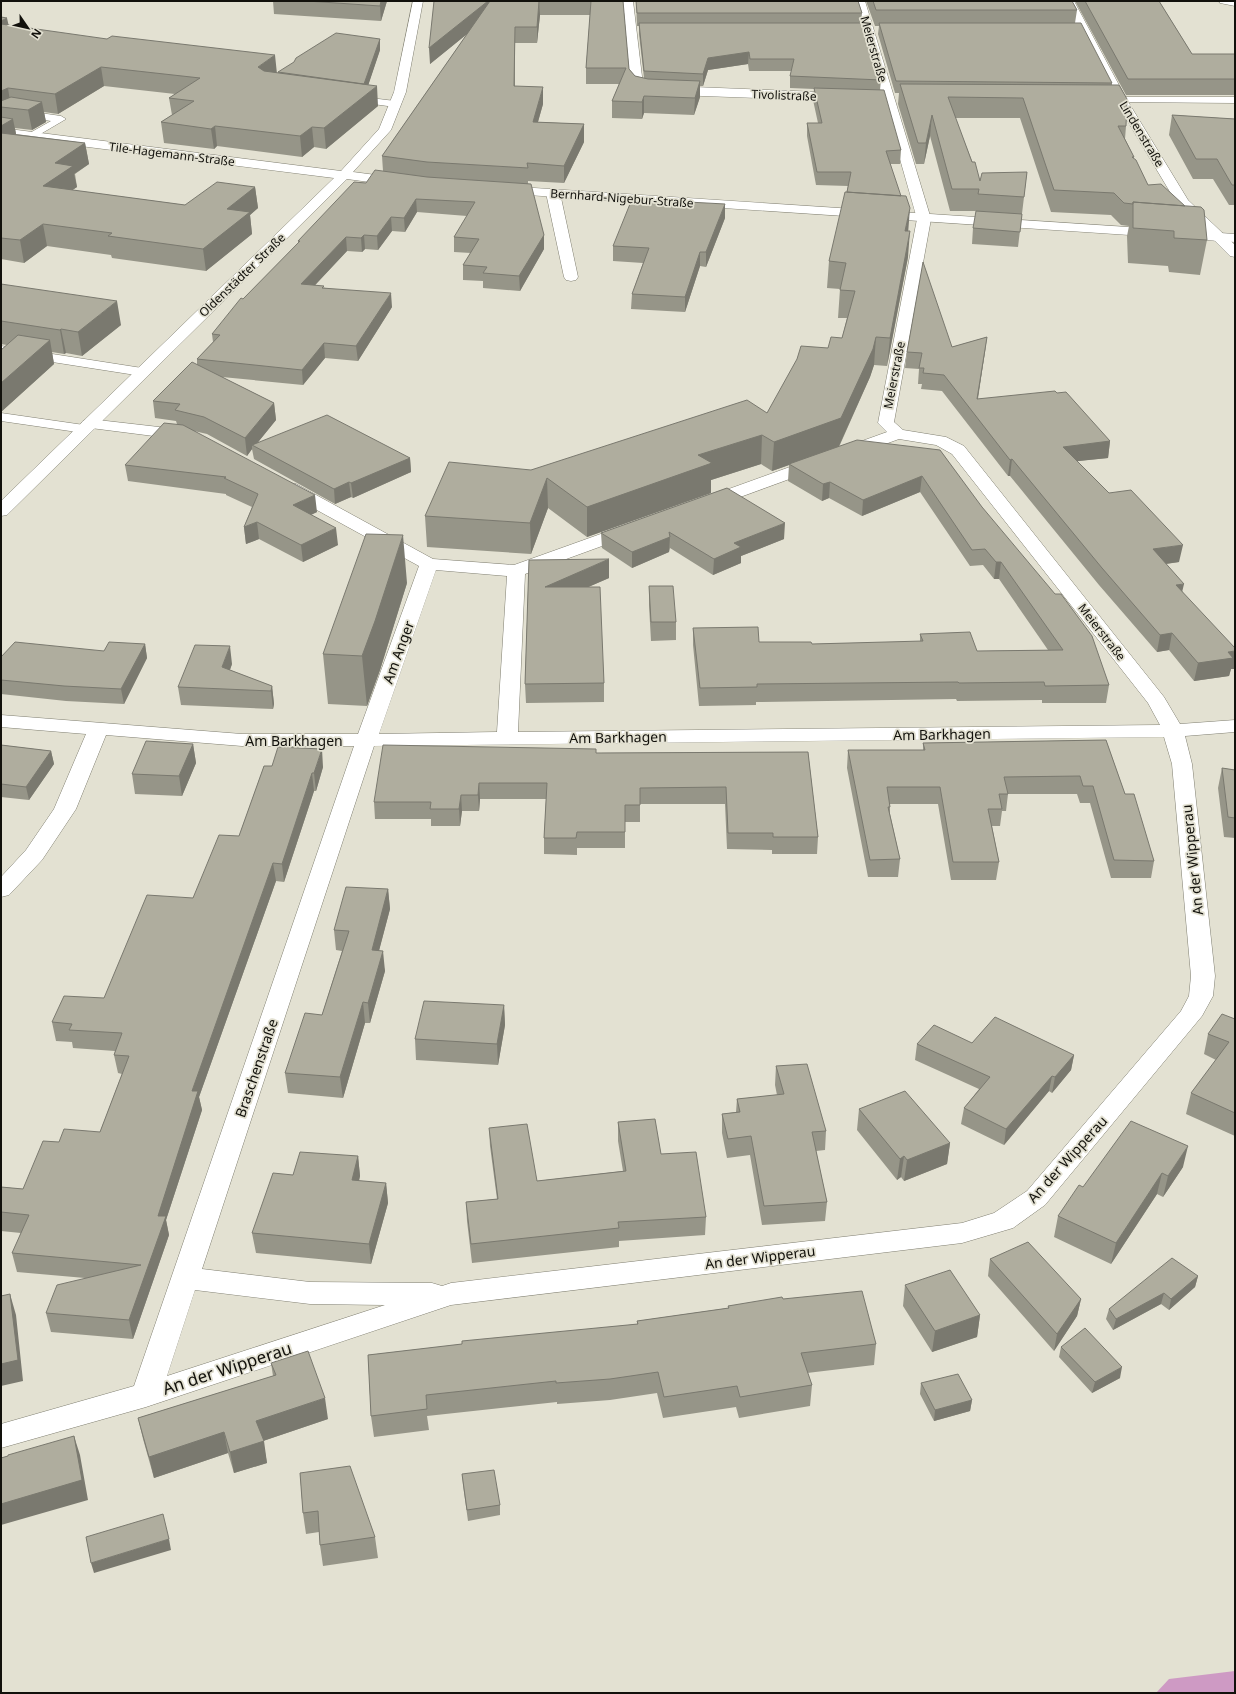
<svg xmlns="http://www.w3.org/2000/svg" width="1236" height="1694" font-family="'Noto Sans',sans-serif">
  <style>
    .green { fill: #ce9ac4 }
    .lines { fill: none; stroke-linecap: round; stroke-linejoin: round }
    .lane-casing { stroke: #807f71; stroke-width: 1 }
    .street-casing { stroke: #807f71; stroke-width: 1 }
    .secondary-casing { stroke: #807f71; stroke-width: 1 }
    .lane { fill: #fff; fill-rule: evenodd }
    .street { fill: #fff; fill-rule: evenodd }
    .secondary { fill: #fff; fill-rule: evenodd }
    .wall { fill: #969588 }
    .shaded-wall { fill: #7a796f }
    .building { fill: #afad9e; stroke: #7a796f }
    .labels { text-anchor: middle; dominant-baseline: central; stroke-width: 3.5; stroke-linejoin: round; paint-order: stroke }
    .far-street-label { font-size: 12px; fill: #12110c; stroke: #e3e1d2 }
    .street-label { font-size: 14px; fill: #12110c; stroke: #e3e1d2 }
    .near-street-label { font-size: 17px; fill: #12110c; stroke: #e3e1d2 }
  </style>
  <rect width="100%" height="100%" fill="#e3e1d2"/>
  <path class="green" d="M1235,1671V1693H1156L1169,1679Z"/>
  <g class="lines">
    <defs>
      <path id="lane" d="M354,96L395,101L400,104L395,107L351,101L349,99Z
        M1121,97H1235V103L1118,102L1116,100Z
        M12,109L61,116L66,119L32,139L27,136L28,134L51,121L14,115L1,122V115Z
        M1,346L142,368L147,369L148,372L147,375L142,376L1,354Z
        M1,413L84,425L89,426L91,429L89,432L84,433L1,421Z"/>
      <path id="street" d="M623,1H633L643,85L843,93L847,94L849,97L847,100L843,101L648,94L635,91L630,84Z
        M855,1H865L931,219L894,422L903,430L946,437L964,446L1164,697L1180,724L1235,720V732L1185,736L1192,764L1215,976L1213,996L1202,1016L1045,1205L1013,1228L962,1243L451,1305L146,1407L1,1448V1424L134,1386L354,746H242L106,735L76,809L42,860L9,895L1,897V877L26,850L54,809L86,734L1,727V715L242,734H358L419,566L284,492L281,488L284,484L290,483L296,484L433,559L514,565L623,526L629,525L635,526L638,530L635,534L525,574L518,732L1160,725L1148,703L952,454L936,445L899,439L713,507L707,508L701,507L698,503L701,499L887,432L878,423L917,219ZM436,570L507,576L497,732L379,734ZM1164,737L1172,764L1191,976L1189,996L1181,1011L1027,1191L994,1213L962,1223L451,1283L442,1286L432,1283L310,1282L202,1269L374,746ZM195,1290L310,1304L385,1305L167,1376Z
        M1064,1H1074L1127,100L1188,200L1235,245V257L1230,256L1176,202L1115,100Z
        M1219,1H1235V6L1220,3Z
        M553,189L558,190L560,193L578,277L576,280L571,281L566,280L564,277L546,193L548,190Z
        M89,419L185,430L191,432L193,435L191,438L185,440L83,427L81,424L83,421Z"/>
      <path id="secondary" d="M413,1H423L406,92L391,130L353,172L399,178L404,179L406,182L404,185L399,186L347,179L7,515L1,516V501L334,178L1,136V128L341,171L379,129L394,92Z
        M503,186L1235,234V242L498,193L496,190L498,187Z"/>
    </defs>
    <use href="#lane" class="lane-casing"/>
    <use href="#street" class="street-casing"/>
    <use href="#secondary" class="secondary-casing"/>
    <use href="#lane" class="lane"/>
    <use href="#street" class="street"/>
    <use href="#secondary" class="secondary"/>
  </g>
  <path class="wall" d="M273,1H387L381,21L274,14Z
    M434,1H623L629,69L635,76L644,78L639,34V26H637L636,1H858L862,13L861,23L881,80L880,90L901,150L900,164H890L908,231V257L887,366L874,365L870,377L839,447L940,450L1109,685L1106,703H1042V700L957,701L956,699L756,702V705L699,706L693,645V628L759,642L812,644L920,642V634L977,651L1048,650L999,579H994L983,565L970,566L920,492L862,516L829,498L822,501L788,481L789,465L772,471L761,464L711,480V493L587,537L548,508L531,554L427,547L425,516L531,470L767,413L828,348L842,338L847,318H838L840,289L827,288L829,261L848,186L816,185L807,136V123H818L813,100L814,89L790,88V76L792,71H749L748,64L708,70L703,86H700V97L694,115L644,113L642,119L612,118V101L619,84H586V68L590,15H540L537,43H515V86L543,104L538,122L584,124V142L564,183L528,181V183L544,235V249L520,291L483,288V281L463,280V265L471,253L454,252V237L467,216L417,212L405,232L392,231L378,250L365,249L362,252L347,251L315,285L392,307L358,361L325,358L303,385L222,377L274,403L276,420L258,442L410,458L411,472L353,498L351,497L335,504L254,459L252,449L247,456L207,434L194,431L317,512L311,515L338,545L303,562L259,539L246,544L244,527L252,507L226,495V494L128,481L125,465L177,424L176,421L155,418L153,401L197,364V359L213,342L212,334L243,299L298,244V241L366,183L383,171L382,156L467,34L430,64Z
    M866,1H1072L1077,10L1075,23L1112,83V85L1126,126L1125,139L1134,157V159L1148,185L1207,240L1200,275L1169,272L1168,266L1128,263L1127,236L1129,226L1121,225L1111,215L1051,212L1020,118H955L980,181L1027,172L1018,247L972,244L973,228L977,211H950L930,136L924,164H916L898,104L899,93H895L878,34L879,26H875Z
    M1075,1H1159L1192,54H1235V95H1126Z
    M1,17L9,25L278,73V72L380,39V50L368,85L378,106L326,149L314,147L302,157L217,146L214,149L164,143L161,122L172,115L169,98L175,94L104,86L58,114L44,112L46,122L32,130L15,128L16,134L85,143L89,164L75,174L77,187L72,190L185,205L255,187L258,208L250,215L252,234L206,271L112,258L111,255L47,246L24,263L1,259Z
    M1172,115L1235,119V205H1229L1213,179H1193L1169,135Z
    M725,218L706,267L700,266L685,312L631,309L632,294L643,263L613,261V246Z
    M1,284L121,325L82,356L66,353L64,354L52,352L54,364L1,412V350L7,345L1,344Z
    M987,337L978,399L1057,393L1110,441L1108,458L1077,461L1109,493L1179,562L1166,564L1182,591L1234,669H1231L1229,676L1194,681L1169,650L1157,652L1099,585L1010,476H1008L942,391L921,389L922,384H918L919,369L905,368L907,352L952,347Z
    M727,488L784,539L741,556V563L713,575L670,548L669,552L632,568L602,548L601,533Z
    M529,560L609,578L588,587L604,683V702L526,703L525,684Z
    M407,583L380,670L367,706L328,704L323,654Z
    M649,586L676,622V640L651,641L649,605Z
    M145,644L147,658L124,704L66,701L1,694V657L104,651Z
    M232,664L230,670L272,686L274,704L273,709L181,705L178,687Z
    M1106,740L1125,794L1154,861L1151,878H1111L1090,803H1080L1077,794H1008L1006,811H1002L1000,826H992L999,862L996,880H951L938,804H890V814L900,859L898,877H868L847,768L848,750H923V743Z
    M193,744L196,763L182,796L135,794L132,774Z
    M1,745L51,751L54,764L29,800L1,797Z
    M808,752L818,837L817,854H772V850L727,849L725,804H640V822H625V848H577V855L544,854V838L546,799H480L479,811H462L460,826H431V819H375L374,802L596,753Z
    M264,766L323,767L316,791H314L284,882L276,881L199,1097L202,1110L166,1220L169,1235L133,1339L51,1332L46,1313L85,1278L17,1272L12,1253L21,1233L1,1231V1187L23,1189L59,1142L100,1132L122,1074L118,1073L114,1055L115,1051L73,1048L72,1042L56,1041L52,1022L104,998L193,898L239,836Z
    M1222,768L1235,770V838L1224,837L1218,788Z
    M388,889L390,909L379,950L385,971L370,1023H365L343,1098L288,1093L285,1073L322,1015L342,951L336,950L334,930Z
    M1235,969V988L1234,975Z
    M504,1005L505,1025L498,1065L416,1060L415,1039Z
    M1235,1019V1136L1186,1114L1191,1093L1216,1060L1204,1054L1208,1034Z
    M972,1043L1074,1055L1071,1070L1052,1093L1049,1091L1004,1145L961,1124L964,1108L979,1089L915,1060L917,1044Z
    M776,1066L826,1131L825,1150L816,1151L827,1202L825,1221L762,1225L750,1155L727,1158L722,1133V1114L736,1112L737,1099L777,1095L775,1085Z
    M859,1109L950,1143L947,1164L904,1181L901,1177L897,1180L857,1130Z
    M618,1122L661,1154L706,1217L705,1235L619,1241V1247L472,1263L467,1221L466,1202L497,1199L490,1146L489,1128L537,1181L623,1171L618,1141Z
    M358,1156L360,1176L359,1181L386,1183L388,1203L371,1264L256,1253L252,1233L293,1175Z
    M1183,1167L1163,1197L1157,1194L1111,1264L1054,1237L1058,1216L1083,1187Z
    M990,1259L1081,1299L1077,1316L1054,1351L988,1276Z
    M1198,1276L1195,1287L1169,1310L1161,1304L1113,1330L1106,1319L1109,1309Z
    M905,1285L980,1315L977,1337L932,1352L903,1306Z
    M783,1299L876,1344L874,1365L807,1373L812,1385L810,1406L739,1418L736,1407L663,1418L657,1393L610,1400L557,1404V1402L427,1416L429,1430L374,1437L371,1416L368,1355L637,1324V1321L728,1308V1306Z
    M1061,1347L1120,1378L1092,1393L1059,1357Z
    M271,1363L328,1419L263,1441L267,1463L234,1473L228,1453L154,1478L143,1439L138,1418L273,1376Z
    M921,1383L972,1400L970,1411L934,1421L920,1394Z
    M300,1473L375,1537L378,1558L323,1566L320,1545L319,1532L306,1534L303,1513Z
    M462,1474L500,1505V1515L468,1521L463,1485Z"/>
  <path class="shaded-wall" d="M381,1H387L381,21L380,6Z
    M488,1H492L493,13L430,64L429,48Z
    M539,1L540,15L537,43V27Z
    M7,18L11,36L1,41V21Z
    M515,27V43L514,103V86Z
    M380,39V50L365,95L364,84Z
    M749,52L748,64L708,70L703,86V74L708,58Z
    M275,55L277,74L260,87L258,67Z
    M101,67L104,86L58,114L55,94Z
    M700,81V97L694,115L695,98Z
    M377,86L378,106L326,149L324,128Z
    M543,87V104L533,139V122Z
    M8,88L11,108L1,107V91Z
    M644,96V113L642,119V102Z
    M42,102L46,122L32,130L28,110Z
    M932,115L930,136L924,164L926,143Z
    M13,119L17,139L1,149V126Z
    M584,124V142L564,183V166Z
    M215,126L217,146L214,149L211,129Z
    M312,127L314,147L302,157L300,136Z
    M85,143L89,164L74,174L77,187L46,208L43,186L55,163Z
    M255,187L258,208L250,215L252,234L206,271L203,249L227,209Z
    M416,199L417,212L405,232L404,218Z
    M725,204V218L706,267V252Z
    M910,208L908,234L905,231Z
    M391,217L392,231L378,250L377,236Z
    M43,224L47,246L24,263L20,240Z
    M910,231L908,257L887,366L890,338Z
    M364,235L365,249L362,252L361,238Z
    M544,235V249L520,291L519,276Z
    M346,237L347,251L303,298L301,284Z
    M700,252V266L685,312V297Z
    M391,293L392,307L358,361L356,346Z
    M117,301L121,325L82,356L78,332Z
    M61,329L66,353L64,354L60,330Z
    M876,337L874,365L870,377L838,448L789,464V465L772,471L774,442Z
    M987,337L985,352L975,415L977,399Z
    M50,340L54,364L1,412V383Z
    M324,343L325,358L303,385L302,370Z
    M274,403L276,420L255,446L252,445V449L247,456L245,438Z
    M762,435L761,464L711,480V493L587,537V507L698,455Z
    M1110,441L1108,458L1060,463L1063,447Z
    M410,458L411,472L353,498L351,483Z
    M1012,459L1010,476H1008L1010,460Z
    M922,476L920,492L862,516L863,500Z
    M547,478L548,508L531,554L530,523Z
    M349,482L351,497L335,504L334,489Z
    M830,482L829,498L822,501L823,484Z
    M315,495L317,512L295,522L293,505Z
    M257,522L259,539L246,544L244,527Z
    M785,523L784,539L741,556V563L713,575L714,559L734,543Z
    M336,528L338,545L303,562L301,545Z
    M403,535L407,583L380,670L367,706L362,656Z
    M670,537L669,552L632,568V552Z
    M1183,545L1179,562L1150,566L1153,549Z
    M609,559V578L545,606V587Z
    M996,562H1001L999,579H994Z
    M1184,584L1180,601L1176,585Z
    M1172,633L1169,650L1157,652L1160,635Z
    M145,644L147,658L124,704L121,689Z
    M230,646L232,664L224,685L222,667Z
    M1235,651V663L1234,669H1231L1229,676L1194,681L1198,663L1228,652Z
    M272,686L274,704L273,709L271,691Z
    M193,744L196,763L182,796L179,776Z
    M322,749L323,767L316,791L314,773Z
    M51,751L54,764L29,800L26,787Z
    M312,773L314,791L284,882L282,864Z
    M479,783L480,799L479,811L478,795Z
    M461,795L462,811L460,826L459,809Z
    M273,863L276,881L199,1097L202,1110L166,1220L169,1235L133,1339L129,1320L192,1091Z
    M388,889L390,909L374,970L372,950Z
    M383,951L385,971L370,1023L368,1003Z
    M363,1002L365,1023L343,1098L340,1077Z
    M504,1005L505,1025L498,1065L497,1044Z
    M1074,1055L1071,1070L1052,1093L1055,1077Z
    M1052,1076L1049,1091L1004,1145L1006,1129Z
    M950,1143L947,1164L904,1181L907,1160Z
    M1188,1146L1183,1167L1163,1197L1168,1176Z
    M358,1156L360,1176L354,1200L352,1180Z
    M904,1156L901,1177L897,1180L900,1159Z
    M1162,1173L1157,1194L1111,1264L1116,1243Z
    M386,1183L388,1203L371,1264L369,1244Z
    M1198,1276L1195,1287L1169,1310L1171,1299Z
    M1164,1293L1161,1304L1113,1330L1116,1319Z
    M10,1294L16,1315L23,1381L1,1386V1364Z
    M1081,1299L1077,1316L1054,1351L1057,1334Z
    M980,1315L977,1337L932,1352L935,1331Z
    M1122,1367L1120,1378L1092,1393L1095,1382Z
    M325,1398L328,1419L260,1442L256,1421Z
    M972,1400L970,1411L934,1421L935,1410Z
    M224,1432L228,1453L154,1478L149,1457Z
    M74,1436L80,1455L88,1500L1,1525V1504Z
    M264,1441L267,1463L234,1473L230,1452Z
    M169,1539L171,1550L94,1573L91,1563Z"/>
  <path class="building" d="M307,1H381L380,6Z
    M434,1H488L429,48Z
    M490,1H539L537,27H515L514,86L543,87L533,122L584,124L564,166L527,163L528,168L427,162L382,156Z
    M591,1H623L629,69L635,76L648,79L700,81L695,98L644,96L642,102L612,101L626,68H586Z
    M636,1H858L862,13H637Z
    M873,1H1072L1077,10H876Z
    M1085,1H1159L1192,54H1235V79H1128Z
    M1,17L7,18L1,21Z
    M639,23H865L881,80L790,76L794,59H750L749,52L708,58L703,74L644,71Z
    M879,23H1081L1112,83L896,81Z
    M1,24L107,39L112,36L275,55L258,67L264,71L377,86L324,128L312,127L300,136L215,126L211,129L161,122L194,101L169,98L200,78L101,67L55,94L8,88L1,91Z
    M336,33L380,39L364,84L278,72L294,62L296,58Z
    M900,84L1119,85L1127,99L1126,126H1118L1134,157H1132L1136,160L1148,185L1161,184L1185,206L1133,202V204L1124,203L1114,193L1054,190L1023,98L948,97L972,162H975L980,181L982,173L1027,172L1024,197L978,194L979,189H952L932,115L926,143H918Z
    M814,88L884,90L901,150L886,151L901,196L847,192L851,172H817L807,123H822Z
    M11,97L42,102L28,110L1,107V101Z
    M1172,115L1235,119V185H1232L1217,159H1196Z
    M1,117L13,119L1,126Z
    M1,133L85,143L55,163L73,166L43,186L185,205L217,182L255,187L227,209L250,212L203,249L108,236L112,233L43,224L20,240L1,238Z
    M375,170L427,177L531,184L544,235L519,276L483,273L487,267L463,265L479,239L454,237L475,202L416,199L404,218L391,217L377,236L364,235L361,238L346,237L301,284L324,286L322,288L391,293L356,346L324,343L302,370L197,359L220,335L212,334L241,298L243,299L300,241H298L354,182L366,183Z
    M845,192L906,196L910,208L905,231H910L890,338L876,337L873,349L841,418L774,442L762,435L698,455L712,463L587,507L547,478L530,523L425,516L449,462L531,470L747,400L767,413L797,359L801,346L828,348L831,337L842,338L855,291L840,290L846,263L829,261Z
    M632,199L725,204L706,252H700L685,297L632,294L649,248L613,246Z
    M1133,202L1201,207L1204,210L1207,240L1174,238V231L1133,228Z
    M976,211L1022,214L1020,232L973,228Z
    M923,262L952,347L987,337L977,399L1055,391L1057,393L1066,392L1110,441L1063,447L1109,493L1131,490L1183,545L1153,549L1184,584L1176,585L1235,648V651L1228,652L1233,658L1198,663L1172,633L1160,635L1102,568L1012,459L1010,460L944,375L923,373L924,368H919L922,353L907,352Z
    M1,284L117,301L78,332L61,329L60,330L1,321Z
    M18,335L50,340L1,383V350Z
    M192,362L274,403L245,438L204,417L175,410L180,404L153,401Z
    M327,415L410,458L351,483L349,482L334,489L252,445Z
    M164,423L183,425L315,495L293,505L336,528L301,545L257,522L244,527L258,494L224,478L226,477L125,465Z
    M857,440L940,450L982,507L1055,594H1061L1092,636L1109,685L1045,686L1044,682L959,683L958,682L757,684V687L700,688L693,628L758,627L759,642H811L812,644L923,641L920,634L970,632L977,651L1063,650L1001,562H996L985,549L972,550L922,476L863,500L830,482L823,484L789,464Z
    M727,488L785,523L734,543L741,547L714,559L669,532L670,537L632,552L601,533Z
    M366,534L403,535L375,621L362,656L323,654Z
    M609,559L545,587H600L604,683L525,684L529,560Z
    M649,586H673L676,622H651Z
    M15,642L104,651L109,642L145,644L121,689L64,686L1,680V657Z
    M195,645L230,646L222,667L272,686L271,691L178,687Z
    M1106,740L1125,794H1134L1154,861L1114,860L1093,786H1083L1080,776L1004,777L1008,794H999L1002,809H988L999,862H953L940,787H887L890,807H888L900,859L870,860L848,750H925L923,743Z
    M146,741L193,744L179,776L132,774Z
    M1,745L51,751L26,787L1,784Z
    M383,745L596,749V753L808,752L818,837H773V833H728L726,787L640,788V805H625V832H577L576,838H544L547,783H479L478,795H461L459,809H430L431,802H374Z
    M278,747L322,749L314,773H312L282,864L273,863L192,1091H198L158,1216H166L129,1320L46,1313L57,1285L141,1265L12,1253L29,1215L1,1212V1187L23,1189L43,1141L59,1142L64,1129L100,1132L129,1056L114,1055L122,1033L69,1030L72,1024L52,1022L64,996L104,998L147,895L193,898L219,835L239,836L264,766H272Z
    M1222,768L1235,770V818L1228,817Z
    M346,887L388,889L372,950L383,951L368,1003L363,1002L340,1077L285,1073L305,1013L322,1015L349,931L334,930Z
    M424,1001L504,1005L497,1044L415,1039Z
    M1222,1014L1235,1019V1113L1191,1093L1229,1042L1208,1034Z
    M995,1017L1074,1055L1055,1077L1052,1076L1006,1129L964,1108L990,1077L917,1044L934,1025L972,1043Z
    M807,1064L826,1131L812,1132L827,1202L764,1206L751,1136L728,1139L722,1114L740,1112L737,1099L784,1094L776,1066Z
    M905,1091L950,1143L907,1160L904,1156L900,1159L859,1109Z
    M655,1119L661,1154L696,1152L706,1217L618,1222L619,1228L471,1244L466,1202L498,1199L489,1128L527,1124L537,1181L626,1171L618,1122Z
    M1131,1121L1188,1146L1168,1176L1162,1173L1116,1243L1058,1216L1079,1185L1083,1187Z
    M300,1152L358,1156L352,1180L386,1183L369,1244L252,1233L273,1173L293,1175Z
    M1028,1242L1081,1299L1057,1334L990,1259Z
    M1172,1258L1198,1276L1171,1299L1164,1293L1116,1319L1109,1309Z
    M950,1270L980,1315L935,1331L905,1285Z
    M862,1291L876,1344L801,1353L812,1385L740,1397L737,1386L664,1397L658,1372L610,1379L556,1383V1381L426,1395L427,1409L371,1416L368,1355L462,1344V1341L638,1324L637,1321L729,1308L728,1306L782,1297L783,1299Z
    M10,1294L18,1360L1,1364V1296Z
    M1085,1328L1122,1367L1095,1382L1061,1347Z
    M308,1351L325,1398L256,1421L264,1441L230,1452L224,1432L149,1457L138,1418L276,1375L271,1363Z
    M958,1374L972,1400L935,1410L921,1383Z
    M74,1436L82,1480L1,1504V1458L8,1456V1455Z
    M350,1466L375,1537L320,1545L318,1511L303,1513L300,1473Z
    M494,1470L500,1505L467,1510L462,1474Z
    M163,1514L169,1539L91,1563L86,1537Z"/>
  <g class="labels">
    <g class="far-street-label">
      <text transform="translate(874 49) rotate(74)">Meierstraße</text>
      <text transform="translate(784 95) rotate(2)">Tivolistraße</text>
      <text transform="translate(1142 134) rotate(59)">Lindenstraße</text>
      <text transform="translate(172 154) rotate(7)">Tile-Hagemann-Straße</text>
      <text transform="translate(622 198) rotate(4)">Bernhard-Nigebur-Straße</text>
      <text transform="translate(242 275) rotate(-44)">Oldenstädter Straße</text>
      <text transform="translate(894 375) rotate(-79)">Meierstraße</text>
      <text transform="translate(1102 632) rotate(52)">Meierstraße</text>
    </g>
    <g class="street-label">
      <text transform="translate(398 652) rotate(-70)">Am Anger</text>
      <text transform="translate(942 734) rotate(-1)">Am Barkhagen</text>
      <text transform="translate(618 737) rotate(-1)">Am Barkhagen</text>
      <text x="294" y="740">Am Barkhagen</text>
      <text transform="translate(1192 860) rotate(-96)">An der Wipperau</text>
      <text transform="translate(256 1068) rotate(-71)">Braschenstraße</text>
      <text transform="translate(1067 1159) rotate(-48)">An der Wipperau</text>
      <text transform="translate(760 1257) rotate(-7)">An der Wipperau</text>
    </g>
    <g class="near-street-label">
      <text transform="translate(227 1368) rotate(-18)">An der Wipperau</text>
    </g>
  </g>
  <rect width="1236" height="1694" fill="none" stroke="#12110c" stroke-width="4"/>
  <g transform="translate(28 28) rotate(124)" stroke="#e3e1d2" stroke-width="3" paint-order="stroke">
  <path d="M0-3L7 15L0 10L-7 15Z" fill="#12110c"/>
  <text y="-6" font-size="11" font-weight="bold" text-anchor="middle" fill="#12110c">N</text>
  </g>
</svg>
